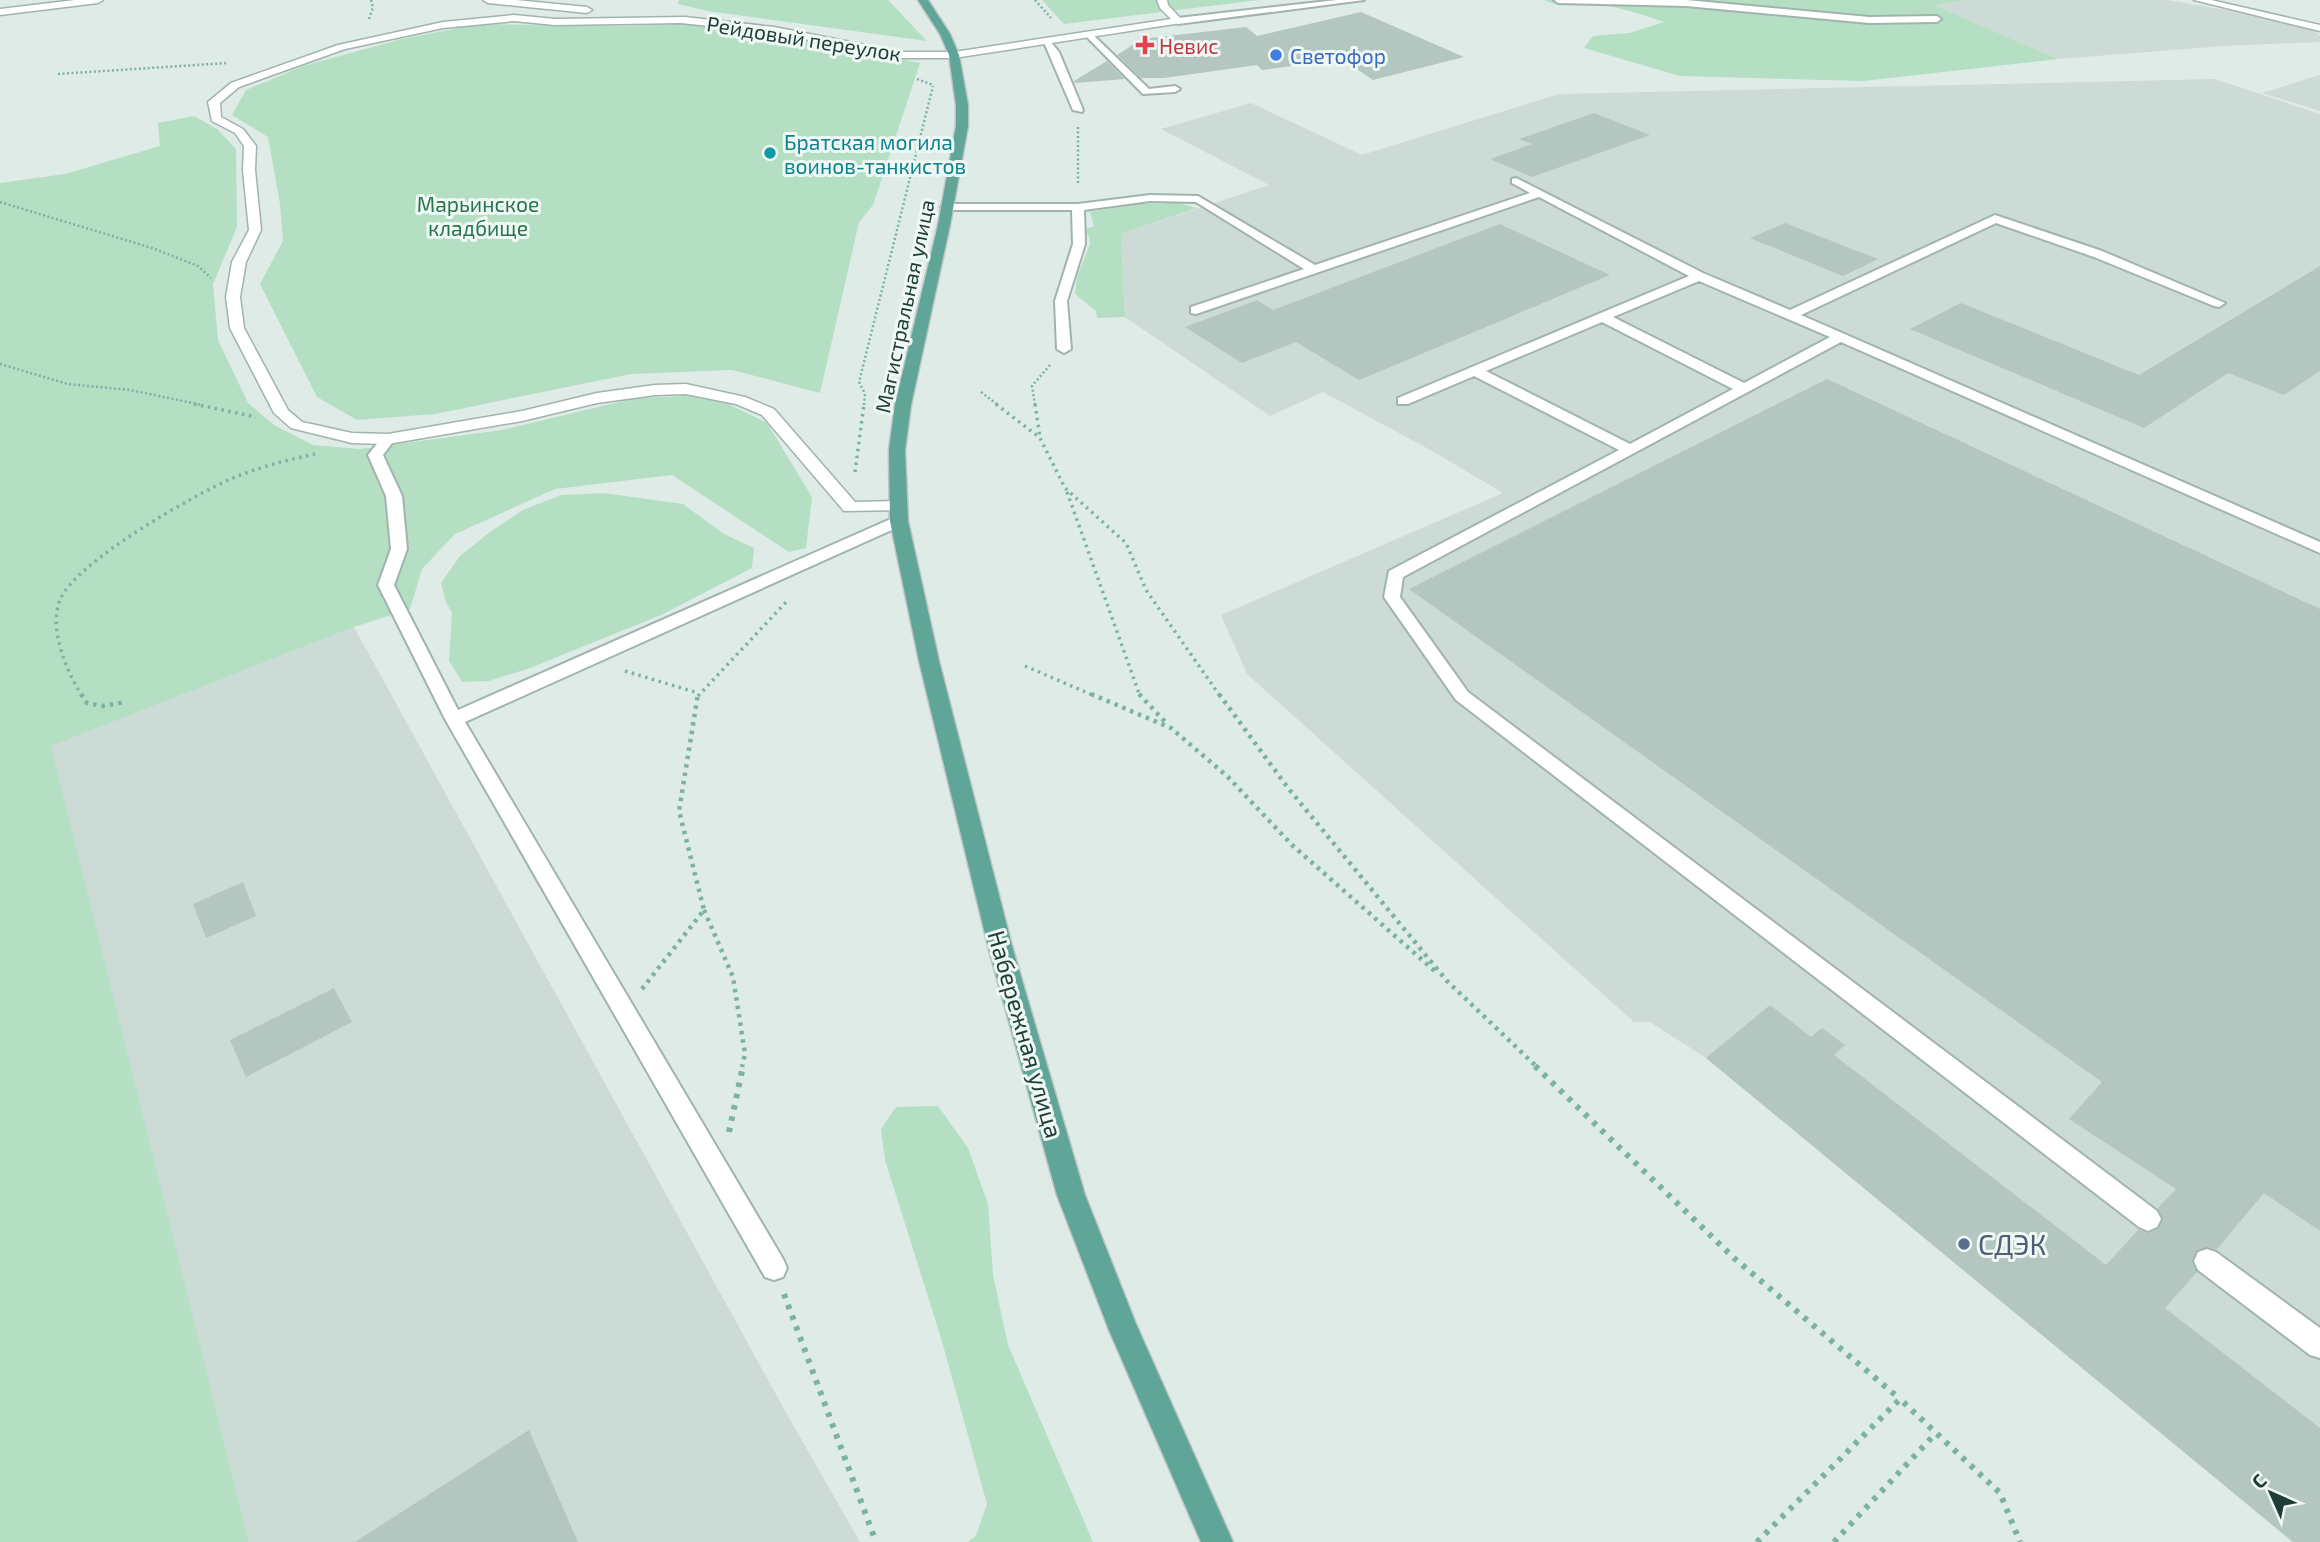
<svg xmlns="http://www.w3.org/2000/svg" width="2320" height="1542" font-family="'Exo 2',sans-serif">
  <style>
    .built { fill: #cddbd6 }
    .green { fill: #b5dfc3 }
    .building { fill: #b4c6c0 }
    .lines { fill: none; stroke-linecap: round; stroke-linejoin: round }
    .lane-casing { stroke: #a1b3af; stroke-width: 4 }
    .street-casing { stroke: #a1b3af; stroke-width: 3 }
    .primary-casing { stroke: #bcc5c3; stroke-width: 3 }
    .path-far3 { stroke: #7cb2a5; stroke-width: 2.5; stroke-dasharray: 2 2.5; stroke-linecap: butt }
    .path-far2 { stroke: #7cb2a5; stroke-width: 3.5; stroke-dasharray: 2.5 4.5; stroke-linecap: butt }
    .path-far1 { stroke: #7cb2a5; stroke-width: 4.5; stroke-dasharray: 3.5 5; stroke-linecap: butt }
    .path { stroke: #7cb2a5; stroke-width: 6; stroke-dasharray: 4.5 7; stroke-linecap: butt }
    .lane { fill: #fff; fill-rule: evenodd }
    .street { fill: #fff; fill-rule: evenodd }
    .primary { fill: #5fa598; fill-rule: evenodd }
    .health-dot { fill: #e0444e; stroke: #eff8f4; stroke-width: 2.5 }
    .shop-dot { fill: #3f7fe0; stroke: #eff8f4; stroke-width: 2.5 }
    .culture-dot { fill: #0f9aa8; stroke: #eff8f4; stroke-width: 2.5 }
    .service-dot { fill: #5c6f8a; stroke: #eff8f4; stroke-width: 2.5 }
    .labels { text-anchor: middle; dominant-baseline: central; stroke-width: 6; stroke-linejoin: round; paint-order: stroke }
    .far-street-label { font-size: 21px; fill: #1e3d37; stroke: #eff8f4 }
    .far-health-label { font-size: 21px; fill: #be3a42; stroke: #eff8f4; text-anchor: start }
    .far-shop-label { font-size: 21px; fill: #366cbe; stroke: #eff8f4; text-anchor: start }
    .far-culture-label { font-size: 21px; fill: #0d838f; stroke: #eff8f4; text-anchor: start }
    .far-park-label { font-size: 21px; fill: #25774b; stroke: #eff8f4 }
    .street-label { font-size: 24px; fill: #1e3d37; stroke: #eff8f4 }
    .near-service-label { font-size: 28px; fill: #4e5e75; stroke: #eff8f4; text-anchor: start }
  </style>
  <rect width="100%" height="100%" fill="#deebe7"/>
  <path class="built" d="M1967,0H2167L2308,24L2320,36V42L2224,46L2058,59L1931,5Z
    M2320,75V111L2262,93Z
    M2215,79L2320,114V1542H2293L1706,1058L1650,1022H1634L1247,674L1221,615L1503,493L1434,452L1323,392L1270,416L1125,317L1121,234L1269,185L1161,129L1251,103L1362,155L1559,94Z
    M354,627L784,1409L860,1542H249L50,746Z"/>
  <path class="green" d="M679,0H888L927,41L708,11L678,4Z
    M1042,0H1259L1064,24Z
    M1544,0H1967L1933,5L2058,59L1863,81L1680,76L1584,48L1593,36L1629,33L1664,22C1639,13 1615,6 1588,3C1573,2 1559,8 1544,0Z
    M699,23L764,32L920,63L873,205L859,222L820,393L732,370L631,374L435,414L357,420L317,397L260,284L283,241L280,204L268,137L232,115L246,90L303,66L402,39L479,24L625,26Z
    M194,116L217,129L236,149L237,227L213,284L218,340L248,403L274,425L313,445L360,449L502,430L636,398L710,395L767,423L812,497L806,548L789,552L672,475L555,489L455,534L422,569L410,609L354,627L51,746L249,1542H0V183L65,174L160,146L158,123Z
    M1177,203L1197,208L1121,234L1125,317L1097,318L1096,311L1075,294L1077,277L1090,244L1089,237L1083,230L1094,226L1090,212L1138,204Z
    M603,493L683,504L724,534L754,548L752,568L661,615L530,668L489,681L462,682L449,661L452,613L446,602L441,583L460,556L490,532L523,510L561,495Z
    M938,1106L968,1148L988,1204L993,1275L1008,1345L1093,1542H968L976,1536L987,1504L941,1338L885,1160L881,1129L896,1107Z"/>
  <path class="building" d="M1361,12L1464,57L1373,80L1342,59L1262,70L1257,65L1164,78H1141L1117,55L1142,39L1246,27L1257,36Z
    M1107,61L1125,79L1075,83L1074,81Z
    M1594,113L1650,135L1532,177L1490,159L1532,144L1519,139Z
    M1785,223L1878,259L1843,276L1750,238Z
    M1500,224L1610,275L1359,380L1296,342L1242,363L1185,327L1257,300L1273,310Z
    M2320,266V371L2284,395L2228,373L2144,428L1910,329L1961,303L2139,375Z
    M1827,379L2320,609V1231L2264,1193L2217,1249L2206,1247L2196,1251L2192,1262L2197,1272L2165,1308L2320,1428V1542H2293L1706,1058L1770,1005L1811,1037L1822,1028L1845,1045L1834,1055L2106,1265L2138,1230L2149,1233L2159,1228L2163,1218L2158,1208L2176,1189L2069,1119L2102,1082L1409,589Z
    M243,882L256,916L206,938L193,904Z
    M334,988L352,1022L246,1077L230,1040Z
    M529,1430L578,1542H355Z"/>
  <g class="lines">
    <defs>
      <path id="lane" d="M1337,0H1364L1178,24L1174,21L1178,18Z
        M1554,0H1686L1869,17L1937,16L1941,19L1937,22L1869,23L1686,6L1558,3Z
        M1090,32L1149,89L1175,86L1180,89L1175,92L1143,94L1087,37L1085,35Z
        M1043,40H1049L1059,52L1083,110L1082,112L1073,110Z
        M1516,178L1703,273L1790,310L1995,215L2102,251L2225,303L2219,307L2214,306L2094,257L1996,223L1801,315L2320,542V553L1841,342L1403,577L1400,597L1468,692L2157,1211L2161,1219L2157,1227L2148,1231L2139,1227L1456,700L1384,597L1389,571L1619,450L1474,376L1408,404H1398V398L1689,276L1539,197L1196,314L1191,313V307L1304,269L1196,202L1150,201L1084,210L1085,244L1067,301L1071,349L1064,353L1057,349L1055,301L1073,244L1072,210H947L941,207L947,204H1078L1150,195L1198,196L1315,265L1530,193L1512,183V179ZM1699,281L1830,337L1744,383L1613,317ZM1602,322L1733,389L1630,444L1486,371Z
        M388,435L395,439L383,455L402,496L407,549L394,585L458,710L893,518H905L907,521L905,524L465,722L783,1259L787,1268L783,1277L774,1280L765,1277L445,719L378,585L391,549L386,496L368,455L383,436Z
        M2207,1249L2216,1252L2320,1328V1358L2310,1355L2198,1270L2194,1261L2198,1252Z"/>
      <path id="street" d="M75,0H103L98,3L0,15V9Z
        M483,0H516L587,7L592,10L587,13L488,3Z
        M1157,0H1167L1168,5L1183,21L1181,23L954,58H901L774,33L681,23L555,25L514,21L443,28L345,49L239,87L220,103L221,117L243,129L256,146L255,170L261,230L246,262L240,297L244,328L288,410L302,422L352,433L388,434L522,411L597,393L655,385L686,384L745,397L774,409L855,502L897,501L903,502L906,506L903,510L844,511L762,415L736,404L686,394L655,395L597,403L522,421L388,444L352,443L291,428L274,413L230,328L226,297L232,262L249,230L243,170L244,146L235,133L212,121L208,102L231,83L338,45L443,22L514,15L555,19L685,17L774,27L901,52H954L1171,19L1160,8Z
        M2194,0H2211L2320,25V31Z"/>
      <path id="primary" d="M918,0H928L950,34L959,55L968,105V126L950,225L911,405L905,450L908,521L939,661L1012,946L1085,1195L1136,1324L1233,1542H1201L1109,1330L1057,1195L988,946L919,661L890,521L889,450L895,405L938,225L956,126V105L949,55L940,34Z"/>
    </defs>
    <use href="#lane" class="lane-casing"/>
    <use href="#street" class="street-casing"/>
    <use href="#primary" class="primary-casing"/>
    <path class="path-far3" d="M1035,0L1051,18
      M369,19L373,7L371,0
      M58,74L227,63
      M917,79L933,85
      M1078,127V185
      M0,202L155,249L198,266L211,278
      M0,364L68,384L130,390L202,405
      M981,392L998,405
      M864,405L865,394L859,382L933,86
      M1035,405L1032,386L1050,365"/>
    <path class="path-far2" d="M194,404L256,417
      M996,404L1040,438L1065,488L1126,543L1146,590L1220,696
      M1035,404L1040,437
      M855,472L864,404
      M1067,492L1140,696
      M1025,666L1095,696
      M625,671L698,693
      M82,696C67,672 48,629 60,600C74,563 195,494 233,478C259,467 287,460 315,454
      M698,696L789,599"/>
    <path class="path-far1" d="M81,694L87,703L103,706L125,702
      M1091,694L1171,728L1227,776L1292,845L1437,973
      M1139,694L1168,725
      M1219,694L1288,788L1447,981L1537,1067
      M704,910L733,977L745,1054L742,1067
      M642,989L704,910L679,811L698,694"/>
    <path class="path" d="M1535,1066L1734,1258L1900,1399
      M729,1132L743,1066
      M784,1294L876,1542
      M1757,1542L1900,1399L2000,1493L2020,1542
      M1834,1542L1936,1433"/>
    <use href="#lane" class="lane"/>
    <use href="#street" class="street"/>
    <use href="#primary" class="primary"/>
  </g>
  <path class="health-dot" d="M1141.5 34.5h7v7h7v7h-7v7h-7v-7h-7v-7h7z"/>
  <circle class="shop-dot" cx="1276" cy="55" r="7"/>
  <circle class="culture-dot" cx="770" cy="153" r="7"/>
  <circle class="service-dot" cx="1964" cy="1244" r="7"/>
  <g class="labels">
    <g class="far-street-label">
      <text transform="translate(804 38) rotate(9)">Рейдовый переулок</text>
      <text transform="translate(904 306) rotate(-78)">Магистральная улица</text>
    </g>
    <g class="far-health-label">
      <text x="1159" y="45">Невис</text>
    </g>
    <g class="far-shop-label">
      <text x="1290" y="55">Светофор</text>
    </g>
    <g class="far-culture-label">
      <text x="784" y="141">Братская могила<tspan x="784" dy="24">воинов-танкистов</tspan></text>
    </g>
    <g class="far-park-label">
      <text x="478" y="203">Марьинское<tspan x="478" dy="24">кладбище</tspan></text>
    </g>
    <g class="street-label">
      <text transform="translate(1026 1034) rotate(74)">Набережная улица</text>
    </g>
    <g class="near-service-label">
      <text x="1978" y="1244">СДЭК</text>
    </g>
  </g>
  <g transform="translate(2271 1493) rotate(315)" stroke="#eff8f4" stroke-width="5" paint-order="stroke">
  <path d="M0-5L12 26L0 18L-12 26Z" fill="#1e3d37"/>
  <text y="-10" font-size="19" font-weight="bold" text-anchor="middle" fill="#1e3d37">С</text>
  </g>
</svg>
